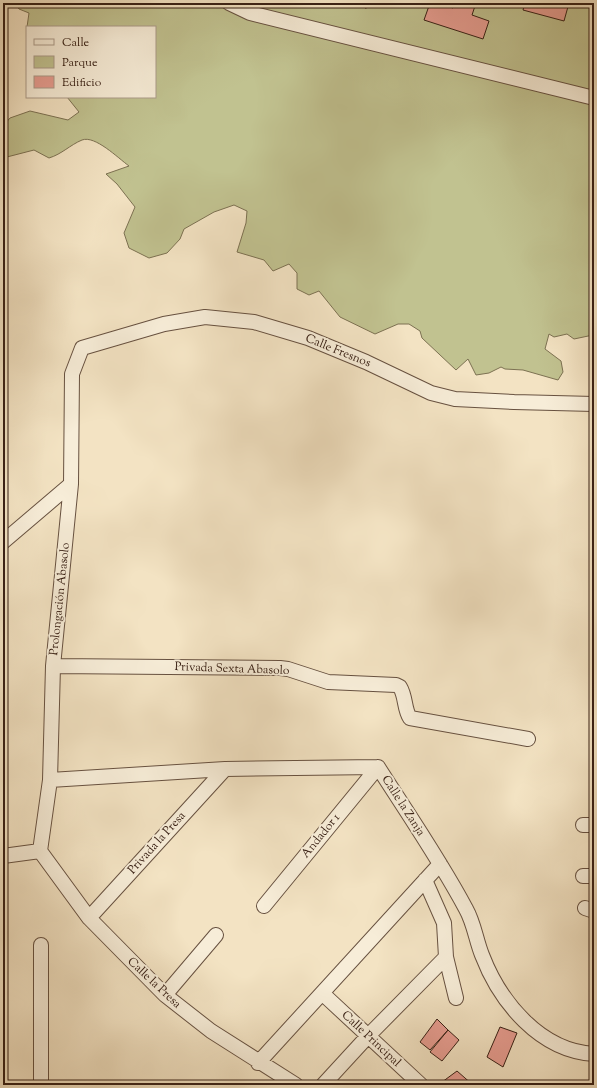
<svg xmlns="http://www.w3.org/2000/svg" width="597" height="1088" font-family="'Sorts Mill Goudy',serif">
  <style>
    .green { fill: #c1c290; stroke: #7c7152 }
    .building { fill: #e79d91; stroke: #382015 }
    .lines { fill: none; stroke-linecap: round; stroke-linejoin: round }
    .street-casing { stroke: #675140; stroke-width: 16 }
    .street { stroke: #f7edd8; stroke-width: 14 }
    .labels { text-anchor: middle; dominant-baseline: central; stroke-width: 4; stroke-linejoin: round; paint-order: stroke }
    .street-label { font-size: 12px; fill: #382015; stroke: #f7edd8 }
  </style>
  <rect width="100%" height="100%" fill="#f3e3c3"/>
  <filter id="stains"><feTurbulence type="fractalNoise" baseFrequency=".005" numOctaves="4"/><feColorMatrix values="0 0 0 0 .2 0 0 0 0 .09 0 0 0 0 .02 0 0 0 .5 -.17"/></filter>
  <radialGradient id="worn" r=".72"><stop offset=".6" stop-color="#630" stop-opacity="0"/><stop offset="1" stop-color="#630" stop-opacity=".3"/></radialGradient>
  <path class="green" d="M15,3H360L366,9V3H594L593,335L574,339L567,334L554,337L549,334L545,349L561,361L563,372L558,380L523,370L505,369L501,367L489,373L476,375L468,359L456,370L422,338L420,331L409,324H398L375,334L340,317L319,291L309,295L297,289V273L289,264L273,271L264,260L237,252L246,223L247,211L234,205L214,212L184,229L180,239L167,253L149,258L129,248L124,233L135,207L117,184L106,174L129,166C118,158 95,135 82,140C70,145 62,154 49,158L34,150L3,158V126L10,118L30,111L68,120L79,112L67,97H155V27H27L29,13L19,9Z"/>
  <path class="building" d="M430,3H437L453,8L455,3H476L472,15L489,21L483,39L424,20Z
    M525,3H569L564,21L523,10Z
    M437,1019L448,1030L430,1050L420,1042Z
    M500,1027L517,1033L503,1067L487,1057Z
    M448,1030L459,1040L442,1061L430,1052Z
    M457,1071L473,1085H438Z"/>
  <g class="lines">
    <defs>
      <path id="street" d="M229,3L250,13L594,98
        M3,542L71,484
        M53,666L280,668L288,669L328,682L396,685L400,687C406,697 404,709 410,718L528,739
        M378,767C408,814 440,860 466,909C474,923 476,940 482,955C500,1002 540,1051 594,1054
        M50,780L225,769L378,767
        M583,825H594
        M40,851L50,780L53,666L71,484L72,374L82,348L164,324L205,317L254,322L308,338L366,362L431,393L455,399L514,402L594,404
        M40,851L89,918L165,995L211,1031L296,1085
        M3,856L40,851
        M583,876H594
        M425,880L444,923L446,957L456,998
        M264,906L378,767
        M585,908L594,911
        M89,918L225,769
        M322,993L421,1085
        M165,995L216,935
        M258,1063L440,864
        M41,1085V945
        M323,1085L368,1036L446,957"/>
    </defs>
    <use href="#street" class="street-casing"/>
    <use href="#street" class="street"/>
  </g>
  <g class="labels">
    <g class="street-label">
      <text transform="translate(338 351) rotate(22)">Calle Fresnos</text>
      <text transform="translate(60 599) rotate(-84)">Prolongación Abasolo</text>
      <text transform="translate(232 669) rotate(2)">Privada Sexta Abasolo</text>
      <text transform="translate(403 806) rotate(57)">Calle la Zanja</text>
      <text transform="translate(321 836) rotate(-51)">Andador 1</text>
      <text transform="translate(157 843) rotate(-48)">Privada la Presa</text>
      <text transform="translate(154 983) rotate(43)">Calle la Presa</text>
      <text transform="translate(371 1039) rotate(43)">Calle Principal</text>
    </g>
  </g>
  <rect width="597" height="1088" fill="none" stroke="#f3e3c3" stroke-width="16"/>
  <rect x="4" y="4" width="589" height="1080" fill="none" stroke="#382015" stroke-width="2"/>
  <rect x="8" y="8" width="581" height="1072" fill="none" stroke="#382015"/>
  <rect x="26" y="26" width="130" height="72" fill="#f7edd8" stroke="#ab9b8a"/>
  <rect x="34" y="39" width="20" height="6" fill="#f7edd8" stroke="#ab9b8a"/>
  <text x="62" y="46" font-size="12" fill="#382015">Calle</text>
  <rect x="34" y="56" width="20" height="12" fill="#c1c290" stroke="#ab9b8a"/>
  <text x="62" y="66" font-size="12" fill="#382015">Parque</text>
  <rect x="34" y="76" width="20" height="12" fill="#e79d91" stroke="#ab9b8a"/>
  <text x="62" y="86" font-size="12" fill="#382015">Edificio</text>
  <rect width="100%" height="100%" filter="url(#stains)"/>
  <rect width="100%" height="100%" fill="url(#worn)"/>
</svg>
